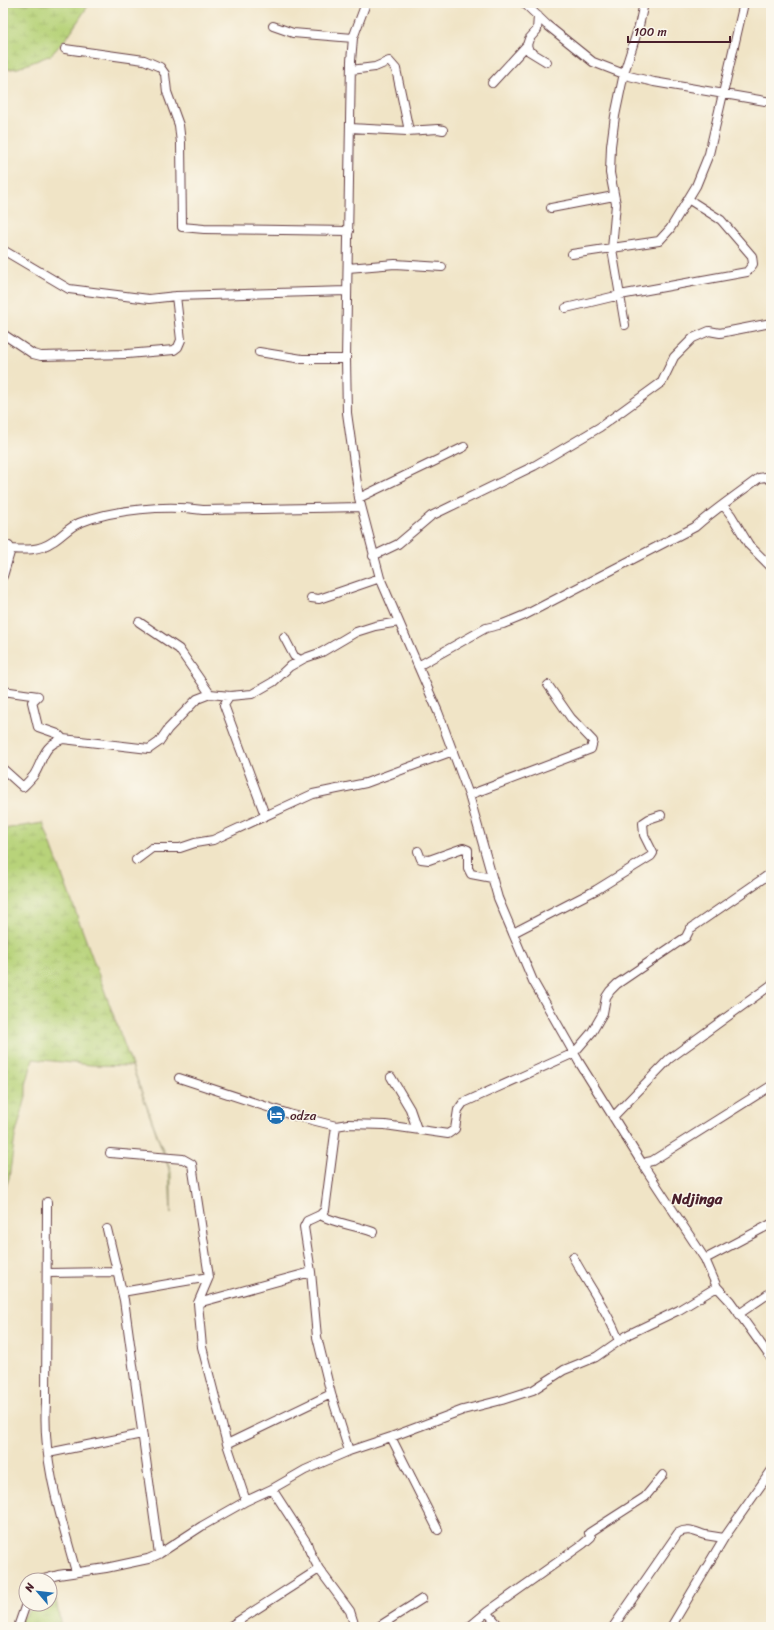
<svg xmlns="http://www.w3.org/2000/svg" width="774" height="1630" font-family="Sriracha,sans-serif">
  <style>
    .wetland { fill: url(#wetland-marsh); stroke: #817952 }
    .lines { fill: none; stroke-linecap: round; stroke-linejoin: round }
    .minor-casing { stroke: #633d42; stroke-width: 10 }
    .minor { stroke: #fff; stroke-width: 8 }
    .labels { text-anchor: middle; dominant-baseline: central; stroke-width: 3; stroke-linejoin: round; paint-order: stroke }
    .poi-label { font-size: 13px; fill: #4a1f2b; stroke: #fbf7ec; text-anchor: start }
    .quarter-label { font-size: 15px; font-weight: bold; fill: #4a1f2b; stroke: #fbf7ec }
  </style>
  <defs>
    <pattern id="wetland-marsh" width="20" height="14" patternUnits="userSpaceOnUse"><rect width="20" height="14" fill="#b8d37a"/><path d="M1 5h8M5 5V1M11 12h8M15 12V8" fill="none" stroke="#a0b56a"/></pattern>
  </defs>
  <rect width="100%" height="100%" fill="#fbf7ec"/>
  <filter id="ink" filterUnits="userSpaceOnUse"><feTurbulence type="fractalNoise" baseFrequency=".025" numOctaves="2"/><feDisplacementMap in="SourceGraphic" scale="8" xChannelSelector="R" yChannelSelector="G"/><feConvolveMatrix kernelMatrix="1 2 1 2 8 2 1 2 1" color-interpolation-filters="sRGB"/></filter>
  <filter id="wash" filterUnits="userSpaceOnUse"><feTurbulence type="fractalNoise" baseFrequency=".012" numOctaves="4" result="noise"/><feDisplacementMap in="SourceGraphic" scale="16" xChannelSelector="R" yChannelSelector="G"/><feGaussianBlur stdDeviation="0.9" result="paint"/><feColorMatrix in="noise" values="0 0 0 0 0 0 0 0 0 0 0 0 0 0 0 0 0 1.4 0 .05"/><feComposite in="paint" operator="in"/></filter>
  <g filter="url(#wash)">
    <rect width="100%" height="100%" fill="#f0e4c6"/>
    <path class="wetland" d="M3,3H90L68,36L51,55L18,68L3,70Z
      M43,823L171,1172V1213L169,1169L132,1066L91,1065L33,1059L26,1085V1097L15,1137L9,1178L3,1194V829Z
      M55,1594L61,1627H13L36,1604H50V1596Z"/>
  </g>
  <g filter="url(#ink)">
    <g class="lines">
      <defs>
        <path id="minor" d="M366,3L353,38L351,61L346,359L347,413L359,498L380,578L438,712L469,795L498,898L533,981L579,1062L645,1168L705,1259L717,1287L730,1301L771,1358
          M524,3L547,25L593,62L629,76L654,82L771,102
          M538,16L537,30L529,39L527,45L529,51L547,62
          M273,26L293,33L353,38
          M65,49L144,60L160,67L165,74L167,92L179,125L181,143L182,227L204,229L349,231
          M351,70L375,67L389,61L396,69L409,131
          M492,83L527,45
          M350,128L407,131L438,129L443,130
          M551,208L614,196
          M3,250L69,289L149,299L176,296L347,291
          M572,254L659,241L670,229L696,186L709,154L744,3
          M348,268L395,264L442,267
          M566,308L620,295L747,272L753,264L752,256L721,220L688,199
          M625,325L612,249L616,204L610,173L611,146L615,116L624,73L639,26L644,3
          M3,334L33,354L41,356L127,354L174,350L178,347L181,340L176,296
          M259,352L302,359H346
          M359,498L464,447
          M723,505L731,515L749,545L771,567
          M3,543L9,546L11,549L3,576
          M11,549C25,550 39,551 52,542C61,537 69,527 79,523C113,509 167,505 203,510L361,507
          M373,556L398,544L431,516L534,466L600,427L662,382L674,357L693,338L709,331L720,333L771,323
          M311,598L319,599L380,578
          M139,622L179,649L210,694
          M284,637L294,656L300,660
          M418,666L486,628L503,624L525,615L695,527C715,509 738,494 759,478L765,477L771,480
          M3,691L38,696
          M38,696L32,702L38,727L58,734L63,739L149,749L159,742L168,729L197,699L210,694L230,696L252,694L273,682L289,667L305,658L322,652L356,632L375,626L399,622
          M230,696L224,705L265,815
          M3,769L23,787C27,783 31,779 34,775C44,759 42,746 63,739
          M469,795L591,749L593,741L571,718L548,685
          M418,851L421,859L429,860L463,848L468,850V868L471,874L492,878
          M136,860L152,848H180L195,843L213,840L313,794L366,783L453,751
          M513,933L596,890L651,856L653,853L644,835L643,823L649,819L661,815
          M391,1077L410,1109L417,1129
          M179,1078L292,1115L336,1126L348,1124L385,1125L448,1134L455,1129L458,1110L463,1103L574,1053L592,1032L603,1013L606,997L610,991L617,984L686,937L690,929L771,873
          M613,1117L669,1059L771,985
          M336,1126L325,1210L320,1215L307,1221L304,1227L311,1272L317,1337L331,1394L349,1451
          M110,1153L183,1159L192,1164L209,1277L198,1303L202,1347L227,1444L246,1501
          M645,1167L647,1162L652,1161L771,1086
          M47,1202L46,1403C42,1461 61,1517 76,1572
          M320,1215C337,1224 355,1225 373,1232
          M107,1229L124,1300L159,1554
          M573,1257C588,1285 608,1311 619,1341
          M705,1259L771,1224
          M47,1273L117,1272
          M122,1292L209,1277
          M198,1303L311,1272
          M739,1314L771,1292
          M391,1437L438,1530
          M227,1444L331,1394
          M48,1453L142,1434
          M319,1569L350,1611L355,1627
          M40,1580L58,1575L106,1568L148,1559L159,1554L202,1526L246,1501L272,1489L305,1470L349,1451L391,1437L463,1410L502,1400L533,1390L564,1370L596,1357L629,1334L679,1310L717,1287
          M487,1612L500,1627
          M18,1627L26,1604
          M229,1627L319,1569L310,1552L307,1543L272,1489
          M378,1627L422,1599
          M469,1627L487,1612L583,1544L591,1537L589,1533L645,1497L663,1475
          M613,1627L678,1533C688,1527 695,1532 705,1535C711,1536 718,1537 724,1538
          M671,1627L724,1538L771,1471"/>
      </defs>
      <use href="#minor" class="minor-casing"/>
      <use href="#minor" class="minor"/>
    </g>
  </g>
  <defs>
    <symbol id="hotel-disc" viewBox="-11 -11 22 22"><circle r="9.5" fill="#1f6fb2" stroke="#fbf7ec"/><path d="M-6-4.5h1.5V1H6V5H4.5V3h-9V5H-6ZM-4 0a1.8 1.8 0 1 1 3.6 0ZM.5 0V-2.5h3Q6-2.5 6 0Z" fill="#fff"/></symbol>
  </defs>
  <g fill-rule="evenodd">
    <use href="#hotel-disc" x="265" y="1104" width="22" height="22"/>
  </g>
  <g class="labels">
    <g class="poi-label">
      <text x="290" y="1115">odza</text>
    </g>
    <g class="quarter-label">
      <text x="697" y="1199">Ndjinga</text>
    </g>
  </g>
  <rect width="774" height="1630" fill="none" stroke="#fbf7ec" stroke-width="16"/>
  <g transform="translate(38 1592) rotate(298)"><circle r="19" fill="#fbf7ec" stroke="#b4a19f"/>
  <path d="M0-3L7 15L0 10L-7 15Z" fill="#1f6fb2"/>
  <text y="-6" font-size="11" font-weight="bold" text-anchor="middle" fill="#4a1f2b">N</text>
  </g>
  <path d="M628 36v6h102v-6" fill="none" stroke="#4a1f2b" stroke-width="2"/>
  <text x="634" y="36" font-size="12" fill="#4a1f2b" stroke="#fbf7ec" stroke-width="3" paint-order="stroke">100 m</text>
</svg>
